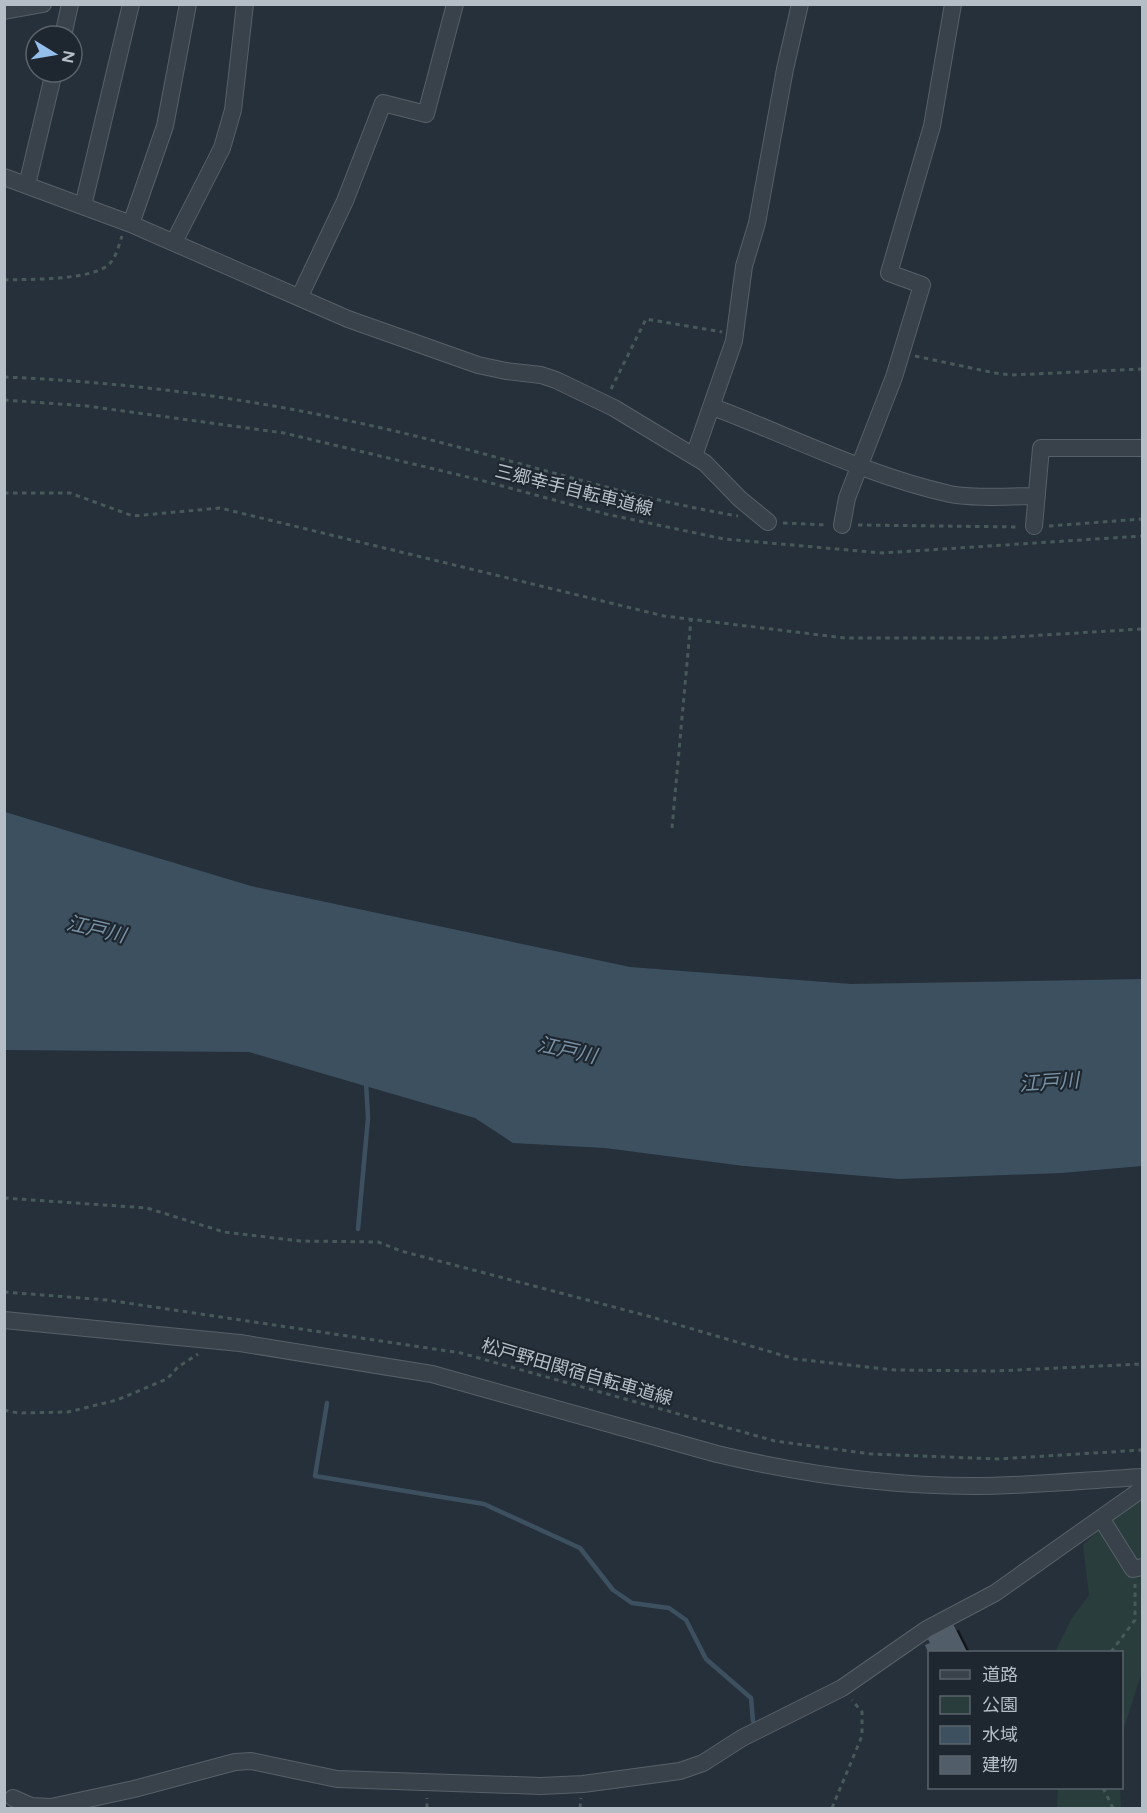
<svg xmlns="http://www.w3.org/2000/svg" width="1147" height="1813" font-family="Figtree,'Noto Sans JP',sans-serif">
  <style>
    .green { fill: #293d3c }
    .water { fill: #3d5060 }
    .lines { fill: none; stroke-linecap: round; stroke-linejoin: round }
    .stream { stroke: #3d5060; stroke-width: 4.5 }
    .building { fill: #515d68; filter: url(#shadow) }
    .minor-casing { stroke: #576068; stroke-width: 18 }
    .path { stroke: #485959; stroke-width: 3; stroke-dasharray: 4.5 4.5; stroke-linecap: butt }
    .minor { stroke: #39424a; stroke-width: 16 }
    .labels { text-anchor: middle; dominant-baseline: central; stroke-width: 4.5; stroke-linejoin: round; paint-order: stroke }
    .street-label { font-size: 18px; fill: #b5bdc6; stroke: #1e272f }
    .water-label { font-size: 20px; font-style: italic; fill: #7991a5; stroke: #1e272f }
  </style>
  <defs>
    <filter id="shadow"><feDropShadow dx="5.5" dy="5.5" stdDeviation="0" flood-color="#0009"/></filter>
  </defs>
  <rect width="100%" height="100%" fill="#26303a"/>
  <path class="green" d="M1142,1497V1672L1122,1734V1652H1055L1072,1618L1089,1595L1083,1545L1112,1517Z
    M1058,1788H1120L1121,1808H1057Z"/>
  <path class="water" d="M5,812L251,886L630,967L851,984L1142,979V1166L1061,1173L899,1179L744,1166L605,1148L513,1143L475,1118L249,1052L5,1050Z"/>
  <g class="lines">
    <path class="stream" d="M358,1229L368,1118L366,1082
      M327,1403L315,1476L484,1504L580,1548L613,1590L632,1603L669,1608L686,1620L706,1659L751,1698L753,1721"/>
  </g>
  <path class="building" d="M953,1624L967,1652H928L925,1645L930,1643L927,1637Z"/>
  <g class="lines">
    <defs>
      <path id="minor" d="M4,11L43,4
        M63,36L70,4
        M4,177L131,224L348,319L478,365L506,371L541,375L556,380L614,408L705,463L740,499L768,522
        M27,185L54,72
        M83,206L131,4
        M131,224L165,126L188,4
        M174,242L222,148L233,110L245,4
        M300,296L345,201L383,103L426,114L455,4
        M713,407C790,436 868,476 950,494C977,499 1009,496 1037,496
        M694,456L734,341L744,266L757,223L785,69L800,4
        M842,525L847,498L894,377L922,285L889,273L932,126L953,4
        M1034,526L1041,448H1142
        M4,1320L240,1343L432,1374L717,1454C801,1474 887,1486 974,1486C1030,1486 1087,1480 1142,1477
        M1101,1518L1133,1569L1142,1567
        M13,1798L31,1806L51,1807L134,1789L235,1762L251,1761L337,1779L541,1786L583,1784L680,1771L703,1763L742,1738L842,1688L927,1629L995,1593L1142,1489"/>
    </defs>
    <use href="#minor" class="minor-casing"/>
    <path class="path" d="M4,280C28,279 97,281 111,262C117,255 119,244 122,236
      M915,356L995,373L1012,375L1142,369
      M4,377C124,382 242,397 359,423C486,450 609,494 738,516
      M611,389L646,319L722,332
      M4,400L87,406L284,433L480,480L606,514L724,539L882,553L1142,536
      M4,493H70L133,516L220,508L664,616L845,638H995L1142,629
      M783,523L827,525
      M858,525L1019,527
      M1049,526L1142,519
      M672,828L691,619
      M4,1198L147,1208L224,1232L300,1241L378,1242L401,1251L648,1316L795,1359L895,1370L996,1371L1142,1364
      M4,1292L107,1300L461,1353L775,1441L871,1454L998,1459L1142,1450
      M4,1410L18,1413L68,1412L117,1400L167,1379L178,1367L198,1354
      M1111,1652L1135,1620V1584
      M1103,1788L1113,1808
      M427,1808V1798
      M580,1808L581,1798
      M832,1808L862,1736V1712L852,1700"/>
    <use href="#minor" class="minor"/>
  </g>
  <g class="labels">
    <g class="street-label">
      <text transform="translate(574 490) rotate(14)">三郷幸手自転車道線</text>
      <text transform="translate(577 1372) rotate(16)">松戸野田関宿自転車道線</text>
    </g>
    <g class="water-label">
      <text transform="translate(96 929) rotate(13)">江戸川</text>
      <text transform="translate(567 1050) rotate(12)">江戸川</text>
      <text transform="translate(1049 1082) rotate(-4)">江戸川</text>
    </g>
  </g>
  <rect width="1147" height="1813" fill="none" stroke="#b5bdc6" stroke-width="12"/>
  <rect x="928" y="1651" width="195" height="138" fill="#1e272f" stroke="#5a636b" stroke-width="1.5"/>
  <rect x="940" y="1670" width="30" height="9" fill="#39424a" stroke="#5a636b" stroke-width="1.5"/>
  <text x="982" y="1681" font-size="18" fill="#b5bdc6">道路</text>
  <rect x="940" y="1696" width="30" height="18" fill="#293d3c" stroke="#5a636b" stroke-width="1.5"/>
  <text x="982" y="1711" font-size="18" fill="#b5bdc6">公園</text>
  <rect x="940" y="1726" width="30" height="18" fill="#3d5060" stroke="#5a636b" stroke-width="1.5"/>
  <text x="982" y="1741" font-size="18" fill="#b5bdc6">水域</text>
  <rect x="940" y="1756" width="30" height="18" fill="#515d68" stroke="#5a636b" stroke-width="1.5"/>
  <text x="982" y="1771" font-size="18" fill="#b5bdc6">建物</text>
  <g transform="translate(54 54) rotate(101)"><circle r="28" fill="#1e272f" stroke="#5a636b" stroke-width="1.5"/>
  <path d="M0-4.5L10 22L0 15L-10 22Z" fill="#94bfeb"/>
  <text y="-9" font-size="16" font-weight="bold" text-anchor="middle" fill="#b5bdc6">N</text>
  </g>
</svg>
